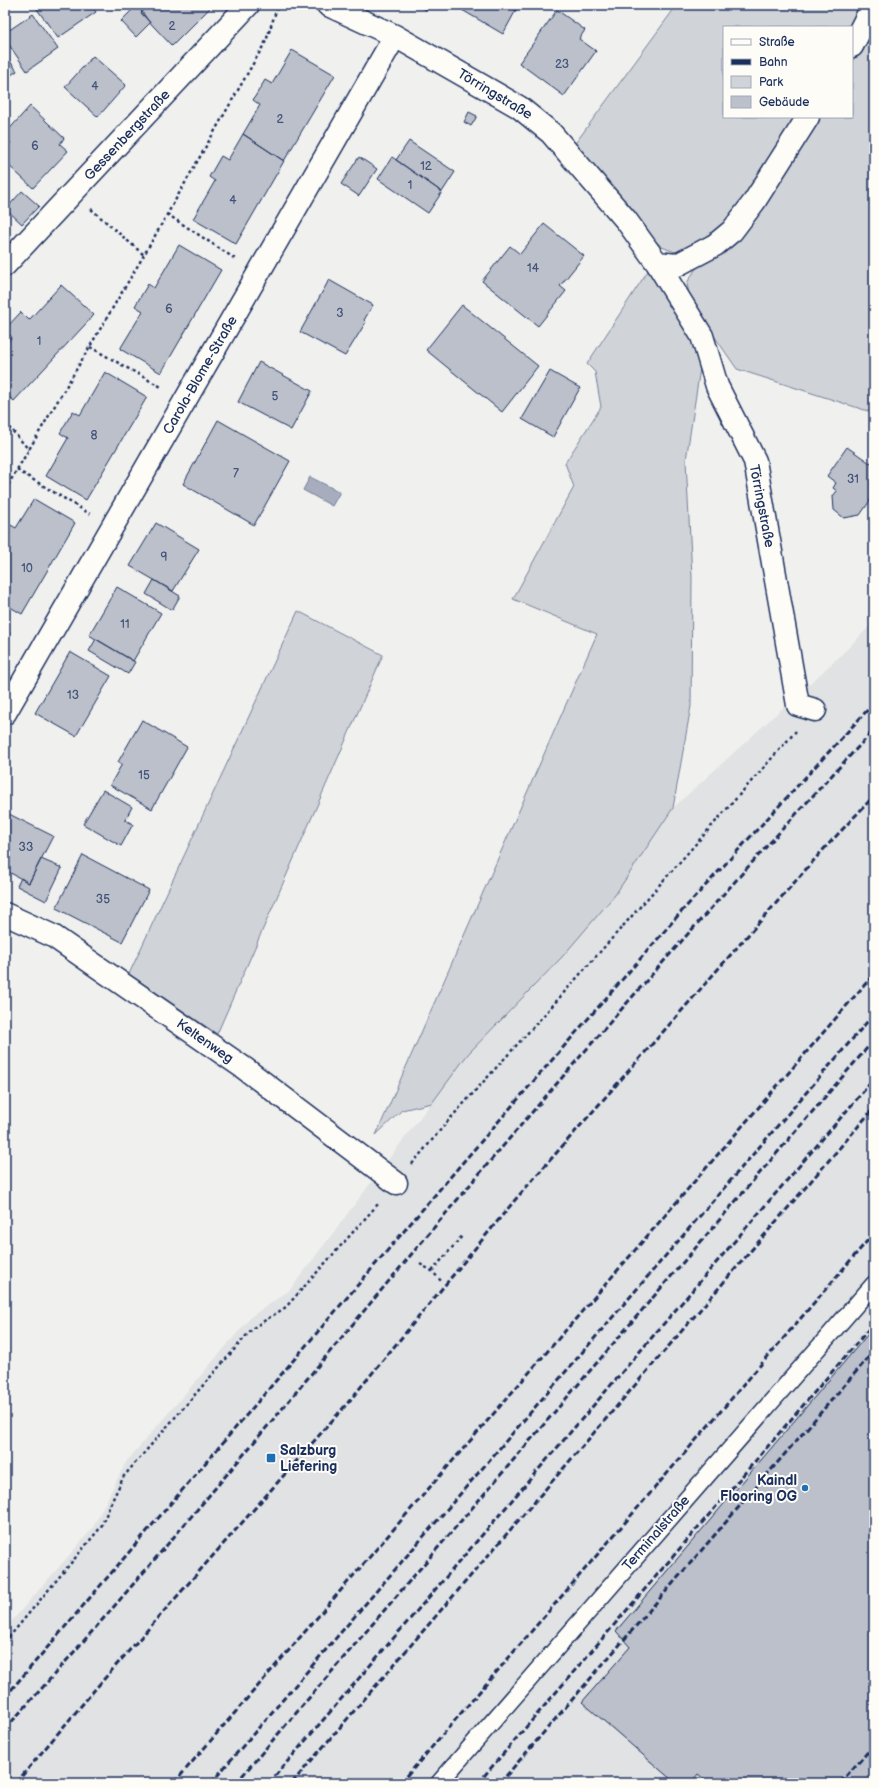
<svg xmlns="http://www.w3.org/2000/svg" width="879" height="1788" font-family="'Balsamiq Sans',sans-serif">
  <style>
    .built { fill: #e0e2e3 }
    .green { fill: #d0d3d8; stroke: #76819b }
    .water { fill: #a7adbd; stroke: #6f7b97 }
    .building { fill: #bbc0ca; stroke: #1b2f5e }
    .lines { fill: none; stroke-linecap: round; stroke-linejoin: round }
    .service-casing { stroke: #1b2f5e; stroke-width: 19 }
    .minor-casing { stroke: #1b2f5e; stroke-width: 25 }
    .path { stroke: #1b2f5e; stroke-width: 2.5; stroke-dasharray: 3 3; stroke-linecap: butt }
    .service { stroke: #fdfcf7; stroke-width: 16 }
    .minor { stroke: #fdfcf7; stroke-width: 22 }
    .rail { stroke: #1b2f5e; stroke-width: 3; stroke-dasharray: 6 3; stroke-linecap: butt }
    .poi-dot { fill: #1f6fb2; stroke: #fdfcf7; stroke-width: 1.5 }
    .labels { text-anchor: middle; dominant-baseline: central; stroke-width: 4; stroke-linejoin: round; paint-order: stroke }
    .number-label { font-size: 12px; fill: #435379 }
    .street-label { font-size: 14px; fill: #1b2f5e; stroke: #fdfcf7 }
    .poi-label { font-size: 14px; font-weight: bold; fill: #1b2f5e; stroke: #fdfcf7; text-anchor: start }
  </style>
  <rect width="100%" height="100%" fill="#f0f0ee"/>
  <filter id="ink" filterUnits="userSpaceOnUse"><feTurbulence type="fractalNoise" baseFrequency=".025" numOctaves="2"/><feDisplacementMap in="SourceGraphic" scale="8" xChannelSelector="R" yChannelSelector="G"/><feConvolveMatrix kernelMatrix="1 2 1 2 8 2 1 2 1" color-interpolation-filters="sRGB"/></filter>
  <g filter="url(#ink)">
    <path class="built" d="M874,622V1783H5V1629L92,1529L126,1462L252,1316L290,1290L468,1054L562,957L673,808L839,657Z"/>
    <path class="green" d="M677,5H865L852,27H724V117H801L737,214L713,236L694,248L675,252L662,247L643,230L574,145Z
      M874,19V413L737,369L690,301L687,283L698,265L817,117H852V62Z
      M651,266L703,349L686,460L692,577L691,706L673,808L615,895L562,957L468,1054L432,1103L402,1110L376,1135L597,634L513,599L574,487L565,463L601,407L595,372L587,364Z
      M298,611L383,655L217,1034L129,974Z"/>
    <path class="water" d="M310,477L340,492L332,506L303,490Z"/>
    <path class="building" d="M34,5H91L96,12L58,38Z
      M137,5L150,23L136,37L121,21Z
      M150,5H209L211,7L172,46L141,13Z
      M418,5H428L426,10Z
      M459,5H507L516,10L503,34L457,7Z
      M507,5H520L516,10Z
      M557,10L585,30L579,39L596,51L564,96L519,63Z
      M33,14L58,49L27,71L5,39V33Z
      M292,50L335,75L284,161L243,134L260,105L253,100L265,80L272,84Z
      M5,54L17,71L5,79Z
      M93,56L126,85L98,117L65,87Z
      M30,106L64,138L60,144L68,151L33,188L5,162V149L11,143L5,138V134Z
      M469,112L477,116L471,126L464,122Z
      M243,134L284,161L236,244L193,219L215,181L209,177L221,156L228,160Z
      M409,141L455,172L442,192L396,160Z
      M359,157L377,169L359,196L341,184Z
      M392,157L442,192L428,213L378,179Z
      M22,191L39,206L22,224L6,209Z
      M544,224L584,256L560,286L566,291L538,326L482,281L510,246L520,254Z
      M179,245L221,270L161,373L120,349L143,311L135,306L148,284L154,288Z
      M329,280L373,305L364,320L366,322L345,356L300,332Z
      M61,285L94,315L14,401L5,393V345L12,337L5,331V329L21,312L29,320Z
      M462,305L538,366L502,412L426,350Z
      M259,362L312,391L291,430L238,402Z
      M550,371L580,388L553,437L522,419Z
      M105,372L147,397L86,500L46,476L68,438L60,433L73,411L80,415Z
      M218,420L290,461L254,525L183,484Z
      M847,447L870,463L874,459V495L860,515L844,518L834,510L833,496L837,491L833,488L836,483L827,476Z
      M34,499L75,523L22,614L5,604V532L9,524L16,528Z
      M156,523L199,549L173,591L130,566Z
      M154,580L180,596L172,610L146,594Z
      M117,587L161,613L133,661L89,635Z
      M5,630L10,633L5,641Z
      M96,639L135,662L128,674L89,651Z
      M70,652L111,676L76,736L35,713Z
      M142,720L187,747L152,809L110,785L122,764L118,762Z
      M103,790L132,807L125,820L133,824L121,846L83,824Z
      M5,812L53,836L29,883L5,870Z
      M83,855L149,890L122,942L56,908Z
      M41,859L62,868L46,901L17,886L21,878L29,883Z
      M874,1327V1783H709L698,1774L691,1783H671L673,1781L582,1702L630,1647L616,1631Z"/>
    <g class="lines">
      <defs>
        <path id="service" d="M439,1783L874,1284"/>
        <path id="minor" d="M328,5L395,36L519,107L551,133L626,220L657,263L702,336L717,386L755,461L798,705L815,710
          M852,46L873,5
          M657,263L677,265L715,245L732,231L754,202L808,117
          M5,265L248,5
          M5,713L395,36
          M5,914L53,936L244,1068L396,1183"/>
      </defs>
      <use href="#service" class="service-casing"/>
      <use href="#minor" class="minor-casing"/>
      <path class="path" d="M91,209L144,255
        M167,214L237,260
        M90,347L163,388
        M5,422L29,450
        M17,470L90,514
        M5,490L144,255L266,41L278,5
        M412,1164L448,1121L552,1006L796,731
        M420,1264L432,1271L442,1282
        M432,1271L463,1235
        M5,1642L101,1527L111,1503L124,1476L253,1328L286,1307L379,1203"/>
      <use href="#service" class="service"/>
      <use href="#minor" class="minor"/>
      <path class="rail" d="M5,1697L464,1161L682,911L874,703
        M5,1729C169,1549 322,1359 480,1173C608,1023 739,874 874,730
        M16,1783L97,1687L346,1405L515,1200L822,851L874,796
        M174,1783L874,974
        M211,1783L874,1014
        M236,1783L874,1040
        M269,1783L874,1079
        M292,1783L874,1108
        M401,1783L874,1233
        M478,1783L874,1323
        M500,1783L874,1351
        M840,1783L874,1745"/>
    </g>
  </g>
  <g class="poi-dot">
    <rect x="266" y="1453" width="10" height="10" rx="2"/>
    <circle cx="805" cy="1488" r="4"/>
  </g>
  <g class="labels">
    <g class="number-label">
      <text x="172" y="26">2</text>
      <text x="562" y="64">23</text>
      <text x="95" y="86">4</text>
      <text x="280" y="119">2</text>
      <text x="35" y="146">6</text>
      <text x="426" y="166">12</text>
      <text x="410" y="185">1</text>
      <text x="233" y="200">4</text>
      <text x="533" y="268">14</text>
      <text x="169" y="309">6</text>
      <text x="340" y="313">3</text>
      <text x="39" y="341">1</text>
      <text x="275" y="396">5</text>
      <text x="94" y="435">8</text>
      <text x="236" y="473">7</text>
      <text x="853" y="479">31</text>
      <text x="164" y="557">9</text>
      <text x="27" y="568">10</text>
      <text x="125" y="624">11</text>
      <text x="73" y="695">13</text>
      <text x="144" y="775">15</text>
      <text x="26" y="847">33</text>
      <text x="103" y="899">35</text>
    </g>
    <g class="street-label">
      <text transform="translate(495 94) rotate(31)">Törringstraße</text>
      <text transform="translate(127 135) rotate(-47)">Gessenbergstraße</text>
      <text transform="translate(200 375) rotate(-60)">Carola-Blome-Straße</text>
      <text transform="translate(762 506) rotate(79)">Törringstraße</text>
      <text transform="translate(205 1041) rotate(35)">Keltenweg</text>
      <text transform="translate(656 1533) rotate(-49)">Terminalstraße</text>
    </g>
    <g class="poi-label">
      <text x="280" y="1450">Salzburg<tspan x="280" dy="16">Liefering</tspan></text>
      <text x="797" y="1480" text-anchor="end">Kaindl<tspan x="797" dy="16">Flooring OG</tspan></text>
    </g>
  </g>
  <rect width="879" height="1788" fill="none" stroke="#fdfcf7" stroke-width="20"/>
  <rect x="10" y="10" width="859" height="1768" fill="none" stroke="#1b2f5e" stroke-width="1.5" filter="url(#ink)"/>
  <rect x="723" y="26" width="130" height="92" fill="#fdfcf7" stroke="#a3aaba"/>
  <rect x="731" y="39" width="20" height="6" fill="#fdfcf7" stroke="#a3aaba"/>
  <text x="759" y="46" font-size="12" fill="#1b2f5e">Straße</text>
  <rect x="731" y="59" width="20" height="6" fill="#1b2f5e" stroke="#a3aaba"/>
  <text x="759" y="66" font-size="12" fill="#1b2f5e">Bahn</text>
  <rect x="731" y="76" width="20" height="12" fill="#d0d3d8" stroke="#a3aaba"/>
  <text x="759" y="86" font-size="12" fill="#1b2f5e">Park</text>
  <rect x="731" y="96" width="20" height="12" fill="#bbc0ca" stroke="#a3aaba"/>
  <text x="759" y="106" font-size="12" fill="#1b2f5e">Gebäude</text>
</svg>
